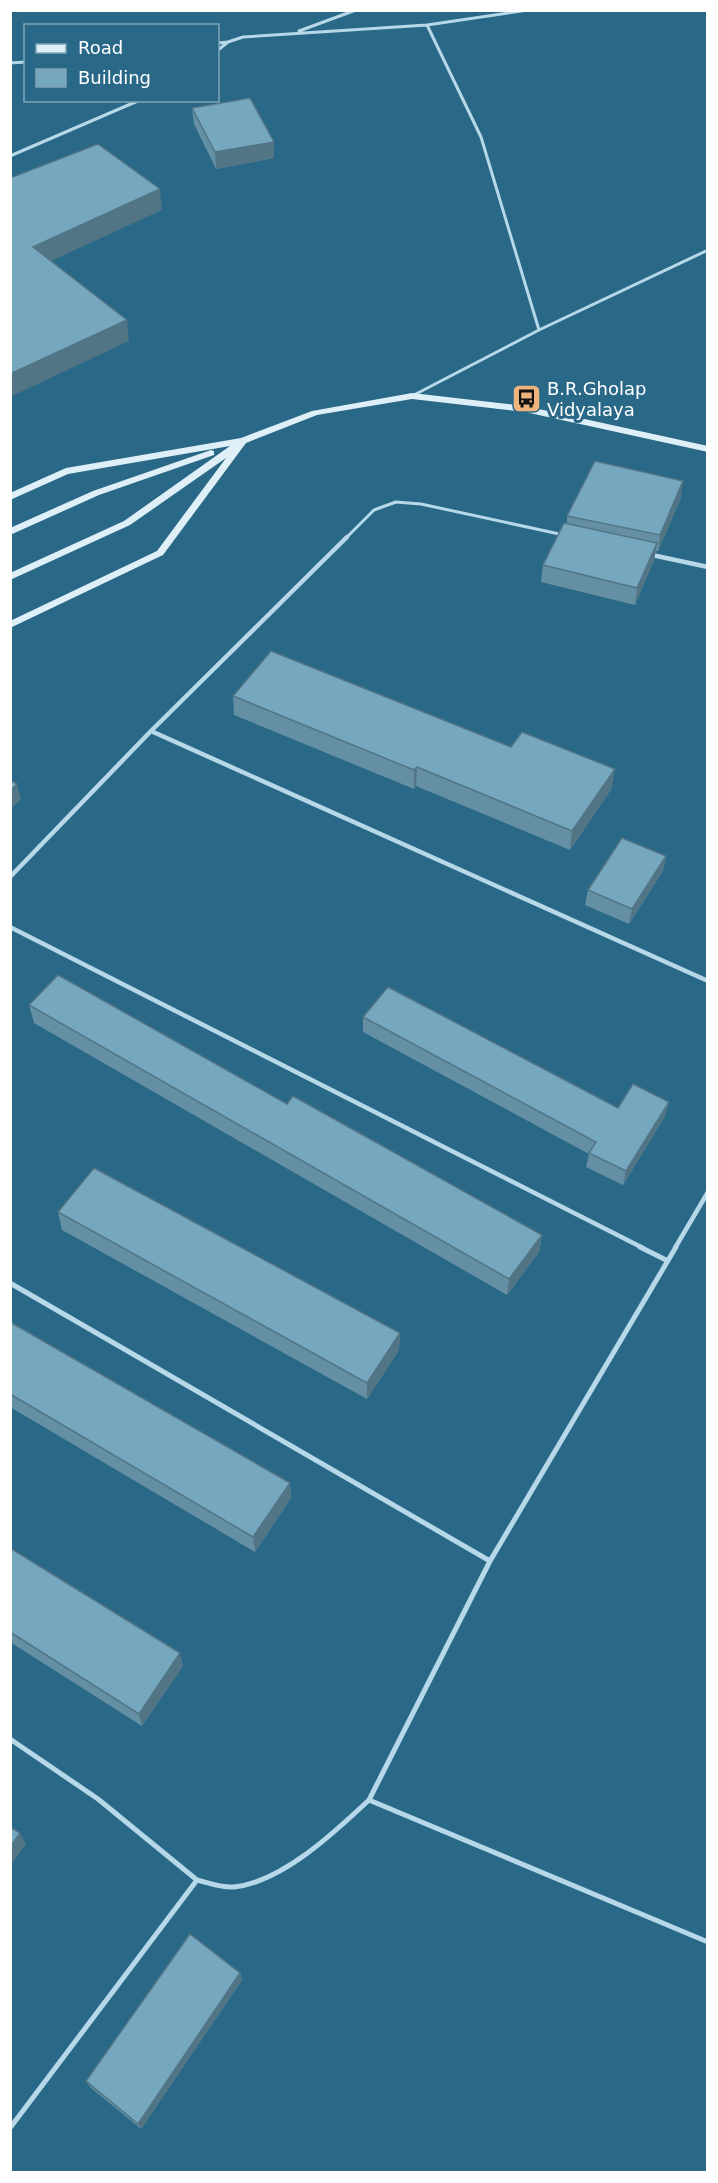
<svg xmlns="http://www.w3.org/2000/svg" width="718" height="2183" font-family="'DejaVu Sans',sans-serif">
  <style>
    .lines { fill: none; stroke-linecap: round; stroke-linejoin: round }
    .lane-far2 { stroke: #b6d8e8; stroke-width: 3 }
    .lane-far1 { stroke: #b6d8e8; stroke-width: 4.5 }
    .lane { stroke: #b6d8e8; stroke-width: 5 }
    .secondary { fill: #dfeff7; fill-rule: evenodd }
    .wall { fill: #6590a4 }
    .shaded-wall { fill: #527586 }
    .building { fill: #75a7bf; stroke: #527586; stroke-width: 1.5 }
    .labels { text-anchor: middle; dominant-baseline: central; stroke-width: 6; stroke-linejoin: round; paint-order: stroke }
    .far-poi-label { font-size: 18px; fill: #fff; stroke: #296887; text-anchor: start }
  </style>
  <rect width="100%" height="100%" fill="#296887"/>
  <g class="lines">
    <path class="lane-far2" d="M427,25L481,137L539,330
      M299,31L356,10
      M218,43L228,42
      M218,50L228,42L243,37L427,25L528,10
      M10,63L26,62
      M10,156L140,100
      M412,396L539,330L708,250
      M345,539L374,510L396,502L421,504L564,535"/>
    <path class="lane-far1" d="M652,555L708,567
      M151,731L708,981
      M10,877L151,731L347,537
      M10,927L643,1248
      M675,1248L708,1192"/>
    <path class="lane" d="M640,1247L666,1260
      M10,1283L490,1561L369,1800
      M490,1561L676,1247
      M10,1739L98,1799L197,1880
      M10,2128L197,1880C209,1883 221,1888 234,1887C282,1882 335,1832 369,1800L708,1942"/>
    <path class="secondary" d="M412,393L525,406L708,446V452L525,412L412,399L317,415L246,443L163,555L10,628V621L157,551L226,458L130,525L10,580V573L124,521L230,446L68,474L10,500V493L66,468L241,438L312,411Z
      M211,450L214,451V455L99,495L10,535V528L93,491Z"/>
  </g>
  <path class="wall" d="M192,108L274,158L216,169L194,124Z
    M681,498L658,551H656L654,560L635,605L541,582L543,565L567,523V516Z
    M233,696L612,788L570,850L416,786L414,789L234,715Z
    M666,856L663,871L629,924L585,905L588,890Z
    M29,1005L287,1104L542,1235L539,1252L507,1295L34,1023Z
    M363,1017L618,1108L669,1102L665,1116L623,1185L586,1167L589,1154L363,1032Z
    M58,1212L400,1333L399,1350L367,1399L62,1230Z
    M10,1322L290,1483L291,1498L255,1552L10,1407Z
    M10,1548L183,1666L142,1726L10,1642Z
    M240,1973L242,1980L141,2129L90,2087L86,2081Z"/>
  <path class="shaded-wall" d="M274,142V158L216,169L215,152Z
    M160,189L162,210L36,268L33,247Z
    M127,320L129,341L10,397V374Z
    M683,481L681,498L658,551L660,535Z
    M657,543L654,560L635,605L637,588Z
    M417,767L416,786L414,789V770Z
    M615,769L612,788L570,850L572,831Z
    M17,784L21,799L10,810V791Z
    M666,856L663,871L629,924L632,909Z
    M669,1102L665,1116L623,1185L626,1171Z
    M542,1235L539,1252L507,1295L509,1279Z
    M400,1333L399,1350L367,1399V1383Z
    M290,1483L291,1498L255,1552L253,1537Z
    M180,1653L183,1666L142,1726L139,1714Z
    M20,1833L26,1844L10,1866V1847Z
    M240,1973L242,1980L141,2129L138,2124Z"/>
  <path class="building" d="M250,98L274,142L215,152L192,108Z
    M98,144L160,189L33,247L127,320L10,374V178Z
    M595,461L683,481L660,535L567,516Z
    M564,523L657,543L637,588L543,565Z
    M271,651L511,747L522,732L615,769L572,831L417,767L414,770L233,696Z
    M10,780L17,784L10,791Z
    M622,838L666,856L632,909L588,890Z
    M58,975L287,1104L293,1096L542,1235L509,1279L29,1005Z
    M388,987L618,1108L633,1084L669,1102L626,1171L589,1153L596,1142L363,1017Z
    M94,1168L400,1333L367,1383L58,1212Z
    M10,1322L290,1483L253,1537L10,1394Z
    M10,1548L180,1653L139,1714L10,1632Z
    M10,1827L20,1833L10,1847Z
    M190,1934L240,1973L138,2124L86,2081Z"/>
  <defs>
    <symbol id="bus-square" viewBox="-11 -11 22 22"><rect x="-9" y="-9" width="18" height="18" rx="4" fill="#efb47d" stroke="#296887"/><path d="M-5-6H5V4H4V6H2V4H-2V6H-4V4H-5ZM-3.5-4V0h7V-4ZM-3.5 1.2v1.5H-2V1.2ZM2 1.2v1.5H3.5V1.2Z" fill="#111"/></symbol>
  </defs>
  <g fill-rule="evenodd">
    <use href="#bus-square" x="510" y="382" width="33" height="33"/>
  </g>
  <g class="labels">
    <g class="far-poi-label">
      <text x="547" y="388">B.R.Gholap<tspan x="547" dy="21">Vidyalaya</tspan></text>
    </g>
  </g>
  <rect width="718" height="2183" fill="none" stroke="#ffffff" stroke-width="24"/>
  <rect x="24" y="24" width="195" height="78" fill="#296887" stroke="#7fa4b7" stroke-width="1.5"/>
  <rect x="36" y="44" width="30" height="9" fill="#dfeff7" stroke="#7fa4b7" stroke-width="1.5"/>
  <text x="78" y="54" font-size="18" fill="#ffffff">Road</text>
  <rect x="36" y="69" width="30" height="18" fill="#75a7bf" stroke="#7fa4b7" stroke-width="1.5"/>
  <text x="78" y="84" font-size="18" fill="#ffffff">Building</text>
</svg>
